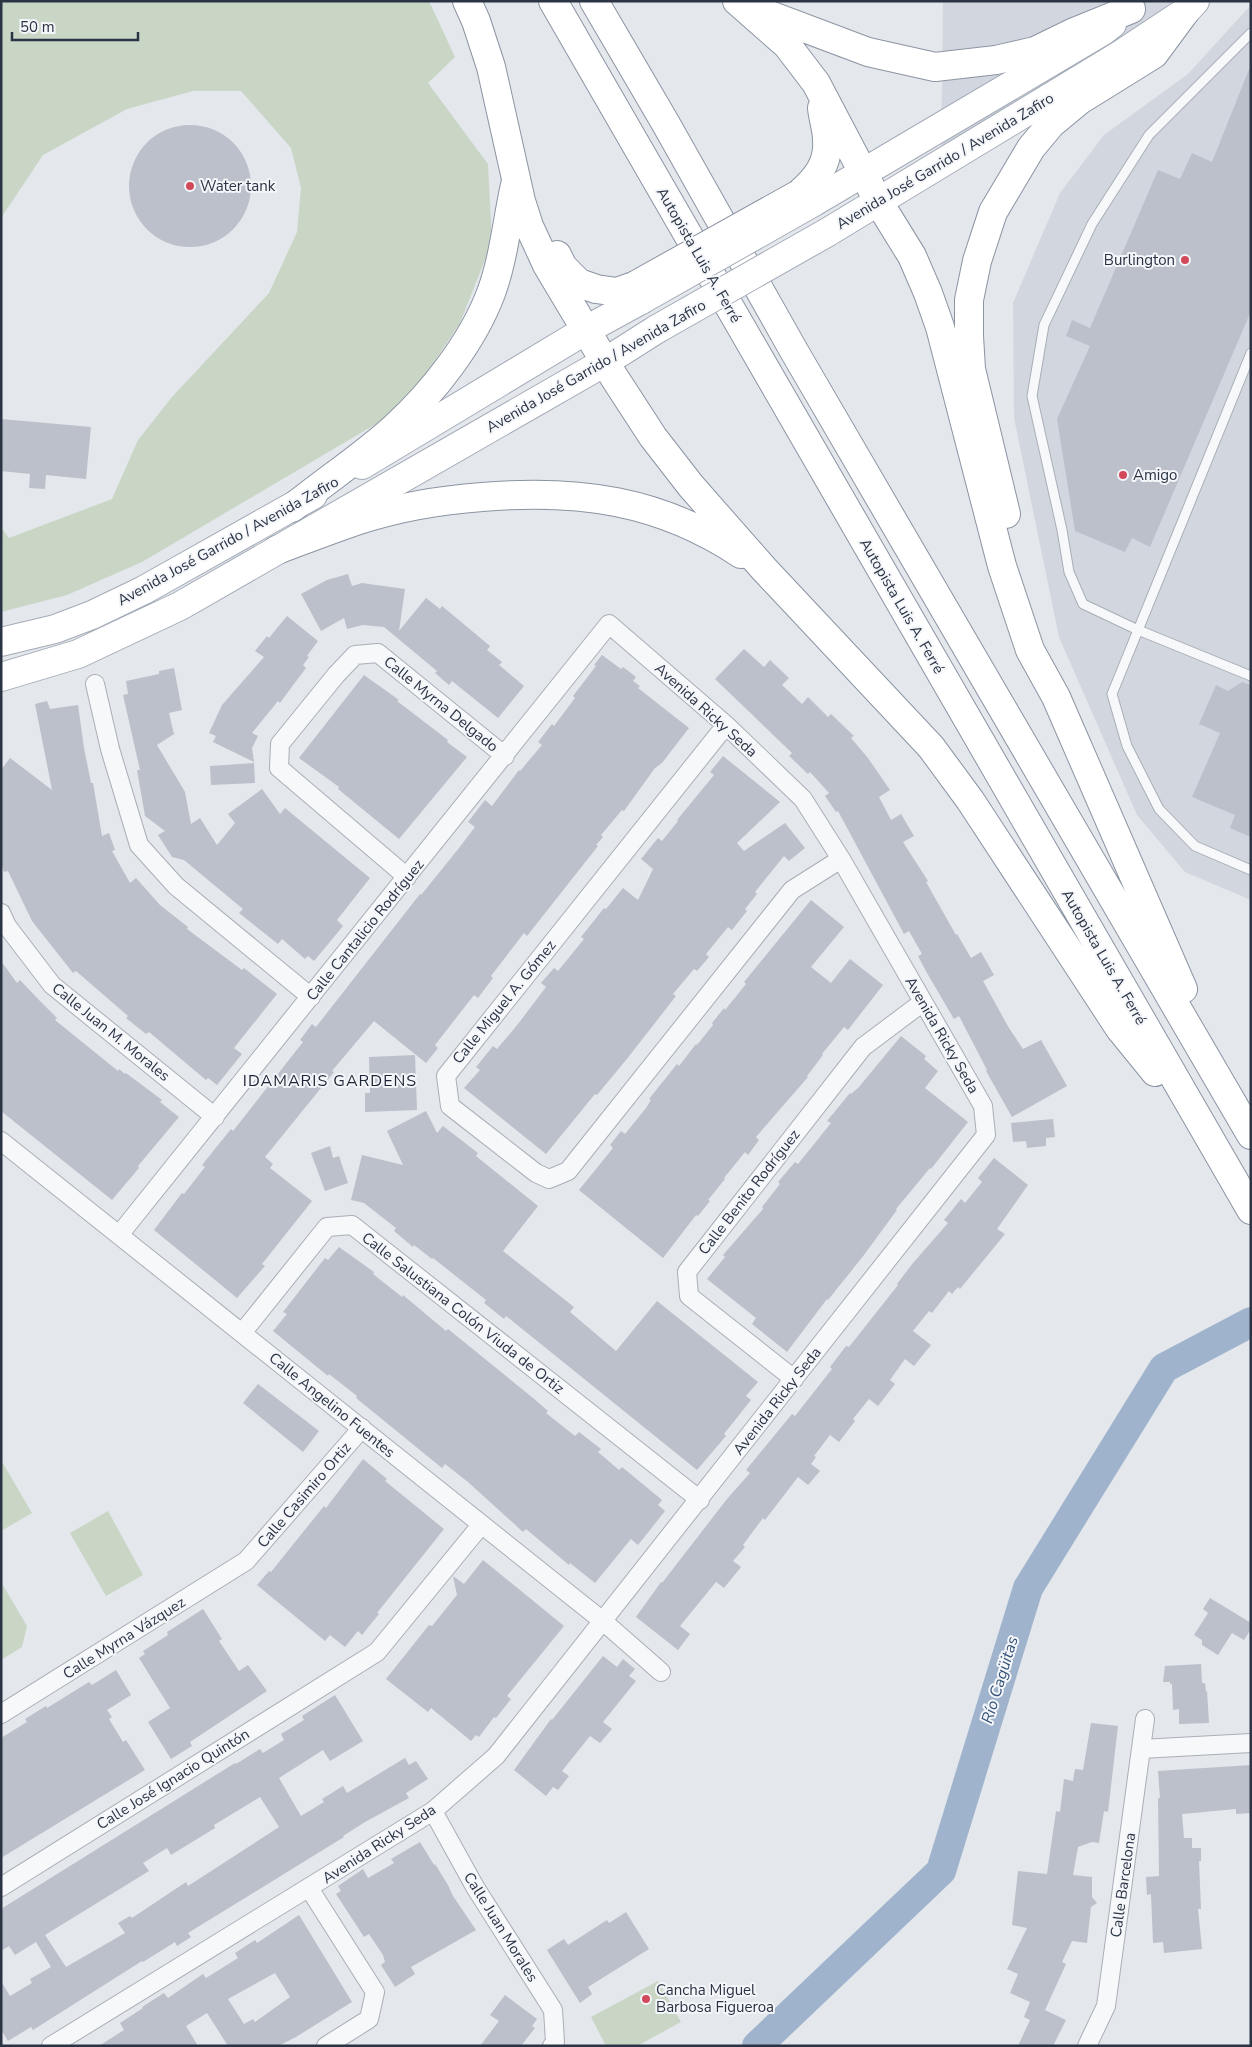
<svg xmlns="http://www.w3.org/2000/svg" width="1252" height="2047" font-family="'Nunito Sans',sans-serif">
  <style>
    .built { fill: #d2d6de }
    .green { fill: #c9d6c5 }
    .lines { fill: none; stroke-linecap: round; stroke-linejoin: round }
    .river { stroke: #9fb4cc; stroke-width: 30 }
    .building { fill: #bbc0ca; fill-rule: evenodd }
    .lane-casing { stroke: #a9aeb7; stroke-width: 11 }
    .street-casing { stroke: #a9aeb7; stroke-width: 20 }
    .primary-casing { stroke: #a3abb8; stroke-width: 30 }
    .highway-casing { stroke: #8b94a3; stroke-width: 30 }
    .lane { stroke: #f7f8fa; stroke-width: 9 }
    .street { stroke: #f7f8fa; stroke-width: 18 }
    .primary { stroke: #fff; stroke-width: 28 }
    .highway { stroke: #fff; stroke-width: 28 }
    .primary-bridge-casing { stroke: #a3abb8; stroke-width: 30; stroke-linecap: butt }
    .highway-bridge-casing { stroke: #8b94a3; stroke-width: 30; stroke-linecap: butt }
    .primary-bridge { stroke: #fff; stroke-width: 28 }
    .highway-bridge { stroke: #fff; stroke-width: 28 }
    .poi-dot { fill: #d1495b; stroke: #f4f6f9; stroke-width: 2 }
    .labels { text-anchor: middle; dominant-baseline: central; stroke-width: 4; stroke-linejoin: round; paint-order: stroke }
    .street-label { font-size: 15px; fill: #2b3445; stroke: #f4f6f9 }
    .poi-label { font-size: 15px; fill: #2b3445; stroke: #f4f6f9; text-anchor: start }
    .neighbourhood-label { font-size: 16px; letter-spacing: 1px; fill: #1d2536; stroke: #f4f6f9 }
    .water-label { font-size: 16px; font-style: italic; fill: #34527a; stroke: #f4f6f9 }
  </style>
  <rect width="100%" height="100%" fill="#e4e7ec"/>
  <path class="built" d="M943,1H1195L941,171Z
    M1251,5V900L1185,872L1137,815L1059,637L1014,418L1013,303L1060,193L1104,135L1188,74Z"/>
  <path class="green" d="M1,1H429L455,57L428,83L488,164L492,242L460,323L420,383L386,418L142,562L67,595L1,612V527L9,538L112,499L138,440L172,397L269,293L297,232L301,188L291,148L241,91H193L127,109L43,155L1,218Z
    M1,1460L32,1513L1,1531Z
    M108,1511L143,1575L106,1596L70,1533Z
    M1,1582L27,1626L22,1647L1,1660Z
    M658,1981L681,2022L637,2046H606L591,2017Z"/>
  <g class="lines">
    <path class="river" d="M757,2046L941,1871L1028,1588L1164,1368L1251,1322"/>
  </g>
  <path class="building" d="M1250,67L1251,311L1150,547L1132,538L1125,552L1075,531L1057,419L1090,346L1066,336L1072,320L1090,328L1158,170L1180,179L1192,153L1212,162Z
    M129 186a61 61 0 1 1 122 0a61 61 0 1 1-122 0Z
    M1,419L91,427L86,479L46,475L45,489L29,488L30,474L1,471Z
    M348,574L352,586L362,583L405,589L399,631L426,598L440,609L442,606L490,646L487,650L502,662L499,665L524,686L498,718L452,681L449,685L435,673L437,671L384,627L363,625L347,629L344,618L321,631L301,594L327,580Z
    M287,616L318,641L307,656L309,657L303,665L306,668L291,688L280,703L278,701L252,733L258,736L252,748L254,762L213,742L216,736L209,733L222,705L264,657L255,651L267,636L269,638Z
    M744,649L764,667L770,660L789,678L782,685L802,704L808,697L828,717L831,714L854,736L851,738L868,758L890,790L879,797L891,820L901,814L914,836L903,842L928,881L926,882L956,935L957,934L971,958L981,952L994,975L983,981L1009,1028L1023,1049L1041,1040L1067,1086L1012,1117L986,1071L987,1070L959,1016L954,1019L927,973L918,956L922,954L909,931L904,934L838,811L836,812L825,796L829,793L810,772L808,774L789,756L792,753L715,679Z
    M602,655L621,669L623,667L636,677L633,681L640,686L638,688L689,728L662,763L655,768L624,811L622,810L601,835L603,837L596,845L598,846L527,936L524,933L491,976L493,978L478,998L474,995L435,1045L438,1048L426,1063L374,1021L332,1071L334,1072L265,1157L273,1164L270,1168L312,1201L262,1264L265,1266L237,1298L154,1230L182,1193L184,1194L205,1167L202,1165L231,1129L233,1131L303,1042L300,1040L312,1024L316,1027L420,894L421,895L459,848L475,827L468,822L485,800L492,806L519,770L520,771L542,745L538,742L552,724L554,726L575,698L573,696L596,666L594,665Z
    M174,668L182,710L169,713L174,734L157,745L185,792L191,824L200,818L217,845L235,823L228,814L262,789L280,814L285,808L370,878L337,920L343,926L314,961L308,956L305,959L282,939L278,944L239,913L243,909L184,860L172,857L158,835L165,831L145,816L137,770H140L123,695L128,694L126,681L159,674V671Z
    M364,675L399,700L397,701L448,740L447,742L467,757L399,839L338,789L339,787L299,758Z
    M1242,682L1251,685V837L1230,828L1235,815L1192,797L1220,733L1199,724L1216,685L1228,691Z
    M47,701L50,709L78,705L84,748L91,783H93L102,836L109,833L115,850L112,851L130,883L136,878L160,905L188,927L187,929L242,970L244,968L277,994L234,1048L242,1054L217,1085L208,1078L206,1080L149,1032L146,1034L126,1018L128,1016L76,971L73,973L32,921L8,871L4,872L1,863V770L10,758L52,790L35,704Z
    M723,756L780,802L737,843L744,851L785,823L805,848L789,861L784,856L755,892L757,894L745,909L747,911L732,930L728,927L706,954L709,957L697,971L694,969L673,994L676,996L626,1060L597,1095L595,1094L546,1154L464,1088L480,1070L476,1067L493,1046L497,1049L518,1024L546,987L541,983L554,968L558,971L584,939L581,937L604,908L606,909L623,888L638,900L653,869L641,859L658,838L662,841L678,821L677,820L714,775L710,772Z
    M254,763L255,783L211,785L210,766Z
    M811,900L844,927L811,967L831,983L850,959L883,985L848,1030L844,1027L822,1054L823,1055L807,1076L808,1077L756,1137L759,1140L748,1155L745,1152L724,1178L725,1179L708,1200L710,1201L698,1216L696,1215L663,1258L579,1190L613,1148L610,1145L621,1131L625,1134L646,1108L651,1100L649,1099L677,1064L679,1066L696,1044L697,1045L713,1025L712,1023L724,1008L725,1010L746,984L744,982Z
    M1,961L17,983L20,980L39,1000L57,1018L55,1020L118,1071L119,1069L125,1074L126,1073L162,1100L160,1102L179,1117L138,1166L139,1168L112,1200L1,1111Z
    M901,1036L926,1056L924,1059L938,1071L925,1088L968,1122L931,1169L930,1168L896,1209L897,1210L864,1255L828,1300L827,1299L787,1352L752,1324L756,1318L707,1279L725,1257L723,1255L763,1209L762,1207L780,1184L778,1182L795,1162L798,1164L831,1123L827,1121L850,1093L851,1094L859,1087Z
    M415,1055L417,1110L365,1112V1093H370L369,1057Z
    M426,1111L437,1133L443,1126L478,1153L476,1156L538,1206L503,1251L574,1307L570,1312L616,1351L657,1301L758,1382L746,1396L751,1400L724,1434L726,1436L697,1470L506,1316L504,1319L484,1303L486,1300L433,1258L432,1259L414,1245L413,1247L394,1231L396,1228L364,1203L351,1200L362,1155L403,1165L387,1131Z
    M1053,1119L1055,1137L1046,1138V1146L1027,1148L1026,1141L1013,1142L1011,1123Z
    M330,1146L333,1158L339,1156L348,1183L325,1191L311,1153Z
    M994,1158L1028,1185L997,1229L1005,1234L960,1289L958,1287L952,1294L949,1291L932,1313L929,1311L913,1331L931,1345L914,1366L905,1359L890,1380L895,1384L878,1406L869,1399L853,1419L855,1421L839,1442L830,1435L814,1456L816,1457L811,1464L820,1471L808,1485L798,1477L765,1520L763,1518L743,1545L745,1547L733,1561L741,1567L724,1588L716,1582L680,1626L690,1634L678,1650L636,1617L661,1582L662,1583L727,1499L750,1473L746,1470L792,1414L795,1416L832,1369L830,1367L846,1346L849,1347L898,1285L897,1284L913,1263L948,1223L944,1220L961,1199L965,1203L982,1182L978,1178Z
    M339,1247L374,1272L373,1274L402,1297L403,1295L446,1331L448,1329L533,1398L548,1411L546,1413L575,1436L579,1432L601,1449L598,1452L619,1470L622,1467L662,1500L658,1505L665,1511L638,1545L631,1539L595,1583L570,1563L569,1565L526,1529L523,1532L468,1482L445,1464L442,1468L356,1398L357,1396L329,1374L328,1376L273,1331L287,1314L283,1312L325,1258L328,1260Z
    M258,1384L319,1431L303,1452L243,1403Z
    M363,1459L387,1479L385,1481L444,1529L377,1613L379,1614L362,1635L358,1631L345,1647L330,1635L325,1641L257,1585L269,1571L271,1572L324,1506L326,1508Z
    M483,1560L564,1626L507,1696L511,1699L496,1718L494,1717L479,1737L476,1735L471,1741L431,1708L428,1712L386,1679L429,1625L432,1626L457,1595L453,1576L464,1584Z
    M1210,1598L1251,1623V1629L1244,1640L1232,1633L1218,1655L1202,1645V1640L1194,1635L1208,1613L1203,1609Z
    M203,1609L222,1639L219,1641L239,1671L248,1665L267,1691L190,1742L192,1746L171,1759L148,1722L170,1708L139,1658L145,1654L143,1651L168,1635L167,1632Z
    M603,1656L617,1667L623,1659L635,1669L629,1676L636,1681L603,1722L612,1729L600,1743L590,1736L562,1771L569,1776L558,1790L553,1787L546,1796L514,1770L551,1719L552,1720Z
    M1201,1664L1202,1683H1205L1206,1692L1207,1691L1209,1723L1179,1724V1709L1173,1710L1172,1684H1170V1682H1163L1165,1666Z
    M116,1670L131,1695L107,1710L112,1717L109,1719L123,1742L126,1740L145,1770L1,1858V1738L27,1722L25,1719L46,1706L47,1708L89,1682L92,1685Z
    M335,1695L363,1741L330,1761L323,1750L279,1778L301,1816L324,1802L322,1799L343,1786L347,1793L405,1758L409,1765L416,1761L428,1779L406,1793L409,1798L365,1822L343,1836L344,1837L188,1933L191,1937L177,1946L175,1942L143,1962L142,1961L33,2030L31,2027L8,2041L1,2030V1981L10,1996L32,1983L30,1979L51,1967L36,1942L15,1955L9,1946L1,1951V1909L235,1763L236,1764L260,1749L263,1753L284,1740L281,1734L304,1720L302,1716ZM260,1797L279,1827L188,1886L186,1882L132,1918L130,1916L118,1923L125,1933L66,1967L45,1935L149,1871L143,1863L167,1848L171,1855L215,1828L214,1825Z
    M1091,1723L1118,1726L1108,1812L1104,1811L1099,1843L1092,1842L1078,1847L1073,1875L1092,1877V1897L1097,1903L1091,1907L1087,1943L1072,1941L1062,1962L1066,1964L1045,2010L1066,2020L1053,2046H1018L1030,2020L1024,2017L1030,2002L1010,1993L1018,1974L1007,1969L1027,1928L1012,1925L1018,1871L1047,1874L1056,1811L1060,1812L1064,1779L1073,1781L1075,1769L1083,1770Z
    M1251,1765V1813L1236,1814V1809L1182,1814L1184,1838H1192V1848H1201V1861H1199L1201,1909H1198L1202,1949L1164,1953L1163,1942L1153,1943L1151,1894L1147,1895L1146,1877L1159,1876L1158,1798H1160L1158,1771Z
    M420,1842L434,1865L435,1864L448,1885L453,1896L476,1930L411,1967L415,1974L395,1987L381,1965L385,1962L383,1955L369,1934L364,1937L336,1894L341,1891L338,1886L363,1869L368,1878L394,1863L391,1859Z
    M626,1912L649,1949L588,1987L592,1994L580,2003L547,1950L564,1939L568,1945L607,1920L609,1923Z
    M299,1915L352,2002L296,2037L278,2046H228L207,2013L186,2026L198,2046H99L124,2030L120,2023L143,2008L142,2007L164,1993L168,1998L203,1974L206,1978L238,1958L235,1953L255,1940L257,1943ZM275,1973L290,1997L255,2022L253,2019L244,2024L228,1999Z
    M505,1995L537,2019L532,2026L535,2028L521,2046H480L499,2021L490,2015Z"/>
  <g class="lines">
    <defs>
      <path id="lane" d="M1251,33L1149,135L1092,224L1044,325L1032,396L1062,530L1069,572L1083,604L1138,630L1251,676
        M1251,353L1112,694L1127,746L1159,809L1195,846L1251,870"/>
      <path id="street" d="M95,684L110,749L139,845L176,886L311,997
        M726,725L446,1076L450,1106L536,1173L549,1179L568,1171L792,890L841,859
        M407,877L279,768L280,744L336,675L355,655L378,653L505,756
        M1,913L7,926L52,985L215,1117
        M1,1141L604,1622L661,1672
        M242,1333L327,1227L352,1225L700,1500
        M794,1379L689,1296L687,1272L863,1047L923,1002
        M1,1714L246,1561L362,1428
        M1141,1749L1251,1743
        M433,1811L475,1887L553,2010L555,2042L552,2046
        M1,1887L377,1652L481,1525
        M309,1888L375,1992L369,2019L326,2046
        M51,2046L433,1811L496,1756L986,1135L983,1106L841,859L803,799L726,725L609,624L119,1235
        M1087,2046L1106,2006L1145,1719"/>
      <path id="primary" d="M812,203L1103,31L1112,24
        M828,232L1120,55L1185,12L1195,1
        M362,465L586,330L641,300
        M1,642L55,629L92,615L144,590L313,495
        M1,677L78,654L180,606L605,362L657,329"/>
      <path id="highway" d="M467,1L476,21L491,67L521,201L529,226L547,265L614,377L653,437L691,486L764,569L931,747L970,800L1120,1029L1155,1072
        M553,1L1251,1210
        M594,1L666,124L794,351L1251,1135
        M737,1L787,45L816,83L878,201L912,256L928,293L940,327L1002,566L1030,650L1056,697L1183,989
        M759,11L868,52L935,67L996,60L1035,51L1072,33L1131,9
        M799,194C816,179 829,164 827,140C827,129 823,119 822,108
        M557,255L563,267L579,283L596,289L617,292L634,286
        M292,508C325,481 362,457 394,428C433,393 473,341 491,293C504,258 507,220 515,185
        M1006,514L971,369L969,336V300L977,261L993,212L1031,148L1051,124L1080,100L1154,54L1185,12
        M277,550C304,540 332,529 359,520C399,507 441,500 482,497C578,489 660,500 741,554"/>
    </defs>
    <use href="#lane" class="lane-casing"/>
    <use href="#street" class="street-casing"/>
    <use href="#primary" class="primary-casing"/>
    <use href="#highway" class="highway-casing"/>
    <use href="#lane" class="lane"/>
    <use href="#street" class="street"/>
    <use href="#primary" class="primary"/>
    <use href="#highway" class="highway"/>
    <defs>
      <path id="primary-bridge" d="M641,300L812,203
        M657,329L828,232"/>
      <path id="highway-bridge" d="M634,286L799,194"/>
    </defs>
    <use href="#primary-bridge" class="primary-bridge-casing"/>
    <use href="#highway-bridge" class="highway-bridge-casing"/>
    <use href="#primary-bridge" class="primary-bridge"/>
    <use href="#highway-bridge" class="highway-bridge"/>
  </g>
  <g class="poi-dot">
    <circle cx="190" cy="186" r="5"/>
    <circle cx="1185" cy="260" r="5"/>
    <circle cx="1123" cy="475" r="5"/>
    <circle cx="646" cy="1999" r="5"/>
  </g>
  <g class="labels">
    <g class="street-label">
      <text transform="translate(945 161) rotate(-31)">Avenida José Garrido / Avenida Zafiro</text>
      <text transform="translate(699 255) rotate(60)">Autopista Luis A. Ferré</text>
      <text transform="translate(596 366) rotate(-30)">Avenida José Garrido / Avenida Zafiro</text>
      <text transform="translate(228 541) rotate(-29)">Avenida José Garrido / Avenida Zafiro</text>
      <text transform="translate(902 606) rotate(60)">Autopista Luis A. Ferré</text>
      <text transform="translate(441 704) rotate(39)">Calle Myrna Delgado</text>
      <text transform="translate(706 710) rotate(42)">Avenida Ricky Seda</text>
      <text transform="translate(365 930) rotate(-51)">Calle Cantalicio Rodríguez</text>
      <text transform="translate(1104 957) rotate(60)">Autopista Luis A. Ferré</text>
      <text transform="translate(504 1002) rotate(-51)">Calle Miguel A. Gómez</text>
      <text transform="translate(111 1032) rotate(39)">Calle Juan M. Morales</text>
      <text transform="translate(942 1035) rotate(60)">Avenida Ricky Seda</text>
      <text transform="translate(749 1192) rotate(-52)">Calle Benito Rodríguez</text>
      <text transform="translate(463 1313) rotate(38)">Calle Salustiana Colón Viuda de Ortiz</text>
      <text transform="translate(777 1401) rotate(-52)">Avenida Ricky Seda</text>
      <text transform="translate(332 1405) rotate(39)">Calle Angelino Fuentes</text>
      <text transform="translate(304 1495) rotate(-49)">Calle Casimiro Ortiz</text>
      <text transform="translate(124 1638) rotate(-32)">Calle Myrna Vázquez</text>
      <text transform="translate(173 1779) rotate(-32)">Calle José Ignacio Quintón</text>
      <text transform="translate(379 1844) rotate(-33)">Avenida Ricky Seda</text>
      <text transform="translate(1123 1885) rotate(-82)">Calle Barcelona</text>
      <text transform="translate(501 1927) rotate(58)">Calle Juan Morales</text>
    </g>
    <g class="poi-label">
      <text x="200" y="186">Water tank</text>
      <text x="1175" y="260" text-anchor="end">Burlington</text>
      <text x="1133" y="475">Amigo</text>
      <text x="656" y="1990">Cancha Miguel<tspan x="656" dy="17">Barbosa Figueroa</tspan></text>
    </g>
    <g class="neighbourhood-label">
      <text x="330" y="1081">IDAMARIS GARDENS</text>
    </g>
    <g class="water-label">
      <text transform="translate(1000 1680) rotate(-73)">Río Cagüitas</text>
    </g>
  </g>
  <rect width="1252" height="2047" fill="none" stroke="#2b3445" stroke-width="5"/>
  <path d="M12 32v8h126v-8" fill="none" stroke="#2b3445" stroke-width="2.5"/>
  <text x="20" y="32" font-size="15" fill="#2b3445" stroke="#f4f6f9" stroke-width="4" paint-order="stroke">50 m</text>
</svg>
